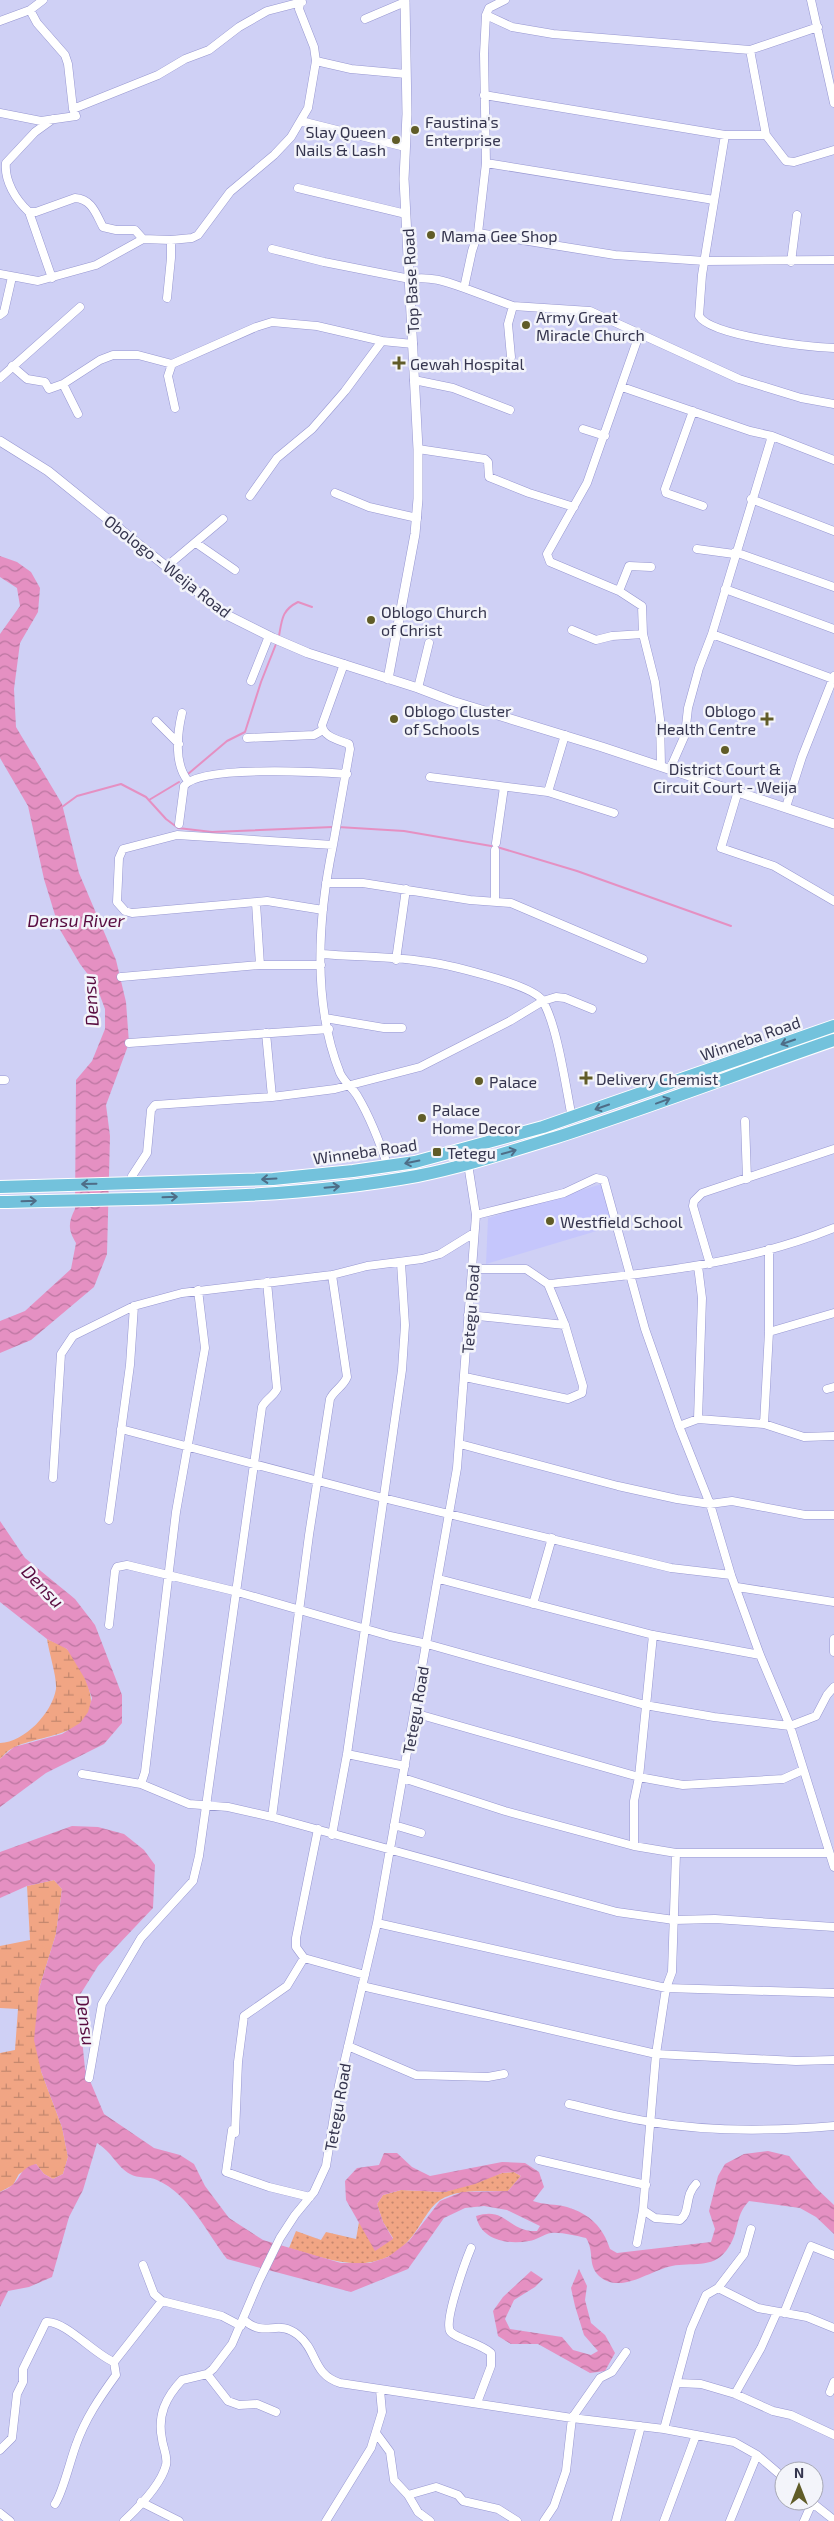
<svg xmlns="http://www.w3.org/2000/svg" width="834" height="2521" font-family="'Exo 2',sans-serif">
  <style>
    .built { fill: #c5c6fc }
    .grass { fill: url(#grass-dots) }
    .wetland { fill: url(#wetland-marsh) }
    .water { fill: url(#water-waves) }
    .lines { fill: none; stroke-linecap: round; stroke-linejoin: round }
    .stream { stroke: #e590c2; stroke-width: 2 }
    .minor-casing { stroke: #9797d1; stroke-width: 9 }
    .tertiary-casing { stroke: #9797d1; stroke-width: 10 }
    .trunk-casing { stroke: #fff; stroke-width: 14 }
    .minor { stroke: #fff; stroke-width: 8 }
    .tertiary { stroke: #fff; stroke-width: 9 }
    .trunk { stroke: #73c2dc; stroke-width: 12 }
    .oneway { stroke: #4e6d87 }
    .poi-dot { fill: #605c28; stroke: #f3f4fa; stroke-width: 2 }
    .labels { text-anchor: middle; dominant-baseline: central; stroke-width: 5; stroke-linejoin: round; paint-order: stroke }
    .poi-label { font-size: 16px; fill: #35354e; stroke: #f3f4fa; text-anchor: start }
    .street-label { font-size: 16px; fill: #35354e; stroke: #f3f4fa }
    .water-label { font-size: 18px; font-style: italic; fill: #580c40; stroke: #f3f4fa }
  </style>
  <defs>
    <pattern id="grass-dots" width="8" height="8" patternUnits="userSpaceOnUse" patternTransform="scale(1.25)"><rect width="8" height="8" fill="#f1a584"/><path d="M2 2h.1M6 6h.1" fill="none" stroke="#c4876e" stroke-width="1.8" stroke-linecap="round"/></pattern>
    <pattern id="wetland-marsh" width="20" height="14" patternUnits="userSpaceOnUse" patternTransform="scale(1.25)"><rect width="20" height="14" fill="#f1a584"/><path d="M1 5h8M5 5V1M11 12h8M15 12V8" fill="none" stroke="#c4876e"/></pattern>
    <pattern id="water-waves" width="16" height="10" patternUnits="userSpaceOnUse" patternTransform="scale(1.25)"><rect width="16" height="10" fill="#e590c2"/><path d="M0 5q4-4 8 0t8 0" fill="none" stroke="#ba76a0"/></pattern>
  </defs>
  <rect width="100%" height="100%" fill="#cfd0f5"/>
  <path class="built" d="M602,1184L613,1224L600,1230L486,1264L488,1218Z"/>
  <path class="grass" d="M514,2172L521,2176L508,2191C487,2192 459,2188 440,2200C427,2209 420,2228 410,2239C376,2279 330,2260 289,2248L296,2231L321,2240L326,2232L356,2239L359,2222L376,2250L393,2238L383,2222L377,2204L383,2195L401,2190L445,2192L502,2173Z"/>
  <path class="wetland" d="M47,1639C53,1642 63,1645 68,1650C75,1657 83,1673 87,1683C107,1736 45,1733 15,1747C9,1749 4,1755 0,1759V1743C25,1742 52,1713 56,1689C57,1677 49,1653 47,1639Z
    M54,1880L62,1889L56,1934L39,1989L41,2071L62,2127L68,2157L63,2174L53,2179L44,2174L36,2164L19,2174L13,2185L0,2192V2053L15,2050L18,2009L0,2008V1946L30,1940L27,1886Z"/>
  <path class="water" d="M0,556L17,562L31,572L40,588L38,612L20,643L14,689L16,727L62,804L79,873L116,960L126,1002L129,1043L106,1105L110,1136L107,1254L94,1287L31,1340L0,1353V1321L25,1311L71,1269L76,1243C68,1230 68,1223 75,1209L76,1080L92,1061L105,1029V1009L96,985L80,964L59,928L44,879L28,806L0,758V634L20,606L17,588L0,577Z
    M0,1521L25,1558L75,1599L95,1625L122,1695V1723L104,1744L46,1773L0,1807V1759L14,1747L62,1734L80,1723L88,1712L92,1698L85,1679L67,1649L47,1639L0,1602Z
    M72,1826L98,1827L124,1834L144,1850L155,1865L153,1908L98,1966L78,1998L85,2069L104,2114L154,2148L180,2155L194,2164L205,2186L229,2218L263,2240L341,2263H370L388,2257L409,2241L440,2201L462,2192L508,2191L521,2176L514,2172L502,2173L475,2184L445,2192L401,2190L383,2195L377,2204L383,2222L393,2239L375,2251L346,2200L345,2181L357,2168L379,2165L384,2153H397L412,2167L430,2176L502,2162L525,2163L539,2172L544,2187L533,2201C544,2205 556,2204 567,2207C590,2214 603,2227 610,2249L617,2253L711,2242L715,2229L709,2211L718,2176L725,2164L744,2154L768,2151L789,2156L816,2188L834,2205V2234L816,2217L800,2208L749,2201C733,2218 741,2232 726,2251C712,2269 691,2262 672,2266C650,2270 621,2295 599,2276C587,2264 595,2252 586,2238C576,2236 562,2232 551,2233C544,2234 537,2240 529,2241C507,2245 481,2240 476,2216C507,2206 507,2232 537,2231L540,2226L507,2210L484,2206L465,2208L444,2218L408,2269L351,2292L227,2259C207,2233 189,2194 157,2180C149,2176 138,2179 130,2174C116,2166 113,2153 97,2143L83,2190L69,2217L52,2277L29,2287L8,2291L0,2307V2192C4,2190 8,2189 11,2186C22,2178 19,2168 36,2164L44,2174L53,2179L63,2174L68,2157L62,2127L41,2071L34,2040L39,1989L56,1934L62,1889L54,1880L27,1886L0,1898V1852Z
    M579,2269L587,2286L585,2300L591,2323L605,2335L615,2353L605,2371L590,2373L538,2344H511L498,2336L493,2311L503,2297L531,2271L543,2279L535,2287L514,2300L505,2319L510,2329L562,2337L573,2350L591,2355L598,2351L584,2335L575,2306L571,2288Z"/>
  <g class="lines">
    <path class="stream" d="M279,636C282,619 282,610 298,602L312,607
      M188,774L227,741L245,732L261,682L276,644
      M149,800L179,782
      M62,807L77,796L121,784L146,797L166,819L178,828L212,832L333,827
      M338,827L404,831L497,847L577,871L731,926"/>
    <defs>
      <path id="minor" d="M811,0L834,103
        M486,15L512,27L553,34L750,50L818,27
        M365,19L405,2
        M0,21L30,10L43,0
        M750,50L766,135L786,161L794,162L834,150
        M316,61L351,69L406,74
        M484,95L725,135H766
        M73,109L158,75L185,59L209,50L239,27L267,11L302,2
        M0,113L41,121L76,116L73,109L68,64L65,55L37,23L30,10
        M53,119L35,132L6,163C4,181 16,200 29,212H36L75,198C92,199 96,214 103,227L116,230H135L143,239
        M301,121L405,147
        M725,135L702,275L699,316C711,336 809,347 834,348
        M486,163L714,200
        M298,188L406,214
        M29,212L52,278
        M478,233L615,255L705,261L834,260
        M272,249L324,262L410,279C430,276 445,281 464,288L472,251L478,233L486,163L484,54L486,15L489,8L505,0
        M791,262L797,215
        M0,274L38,281L96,265L143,239L171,240L192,238L198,235L230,192L274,155L291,137L308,108L316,61L314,47L299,9L300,4
        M464,288L513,306L590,311L739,379L801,398L834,404
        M167,298L171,258V240
        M0,315L4,312L12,277
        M639,335L587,483L547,554L550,562L619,591L642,606L643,634L655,682L660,719L661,766
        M511,357L508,324L513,306
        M172,364L168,376L175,408
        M12,366L27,379L45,382L49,389L63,384L100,360L113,355H138L172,364L256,327L272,322L317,326L382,341L413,344
        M0,378L80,307
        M414,380L453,388L510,410
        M63,384L78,414
        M622,387L750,431L772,436L834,460
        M693,411L665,489L666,493L703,506
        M583,429L605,436
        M418,449L485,459L488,462L489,477L529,493L574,507
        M335,493L369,507L417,518
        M250,496L277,458L312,429L345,391L382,341
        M751,499L834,531
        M196,543L235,570
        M697,549L734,554
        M735,552L834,587
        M166,567L223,519
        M725,589L834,629
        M619,591L629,566L651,567
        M572,630L596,640L612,636L643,634
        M712,634L833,679
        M251,681L269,636
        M418,688L429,643
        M182,713C177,734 174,764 188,781
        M156,721L179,744
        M247,738L314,735L323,730
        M670,769L685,735L688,708L699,668L712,634L772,436
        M430,777L548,792L614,813
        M738,791L721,848L774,866L834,901
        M548,792L565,735
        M786,807L802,757L834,676
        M179,824L184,786C199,765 319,772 347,774
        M496,843L504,787
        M333,845L350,749L349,744C339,740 323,737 322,725L344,664
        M495,850V901
        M326,883H363L470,900L511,903L643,959
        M256,903L260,965
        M323,910L267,901L132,913L125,911L117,902L119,858L123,849L177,835L333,845C318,917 312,1003 340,1073C344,1082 353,1088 358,1097C371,1119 380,1143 388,1167
        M322,954C354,957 388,956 421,961C442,963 532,984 542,1000C557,1023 566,1088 572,1118
        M396,960L406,889
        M121,977L260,965H321
        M325,1018L384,1028H402
        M266,1033L272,1097
        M129,1043L329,1029
        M0,1080H5
        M745,1121L747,1179
        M132,1176L147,1153L151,1110L155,1105L272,1097L335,1089L420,1067L510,1021L543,1001L556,997L565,998L592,1009
        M476,1215L564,1193L596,1178L604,1180L645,1329L679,1426L710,1504L731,1575L760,1655L790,1726L834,1867
        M710,1264L693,1206L694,1201L702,1193L834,1149
        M698,1266L702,1298L698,1419
        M548,1284C645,1274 743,1265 834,1228
        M468,1315L565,1325
        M769,1332L834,1313
        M465,1377L568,1399L582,1393L583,1386L565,1325L548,1284L526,1269H473
        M827,1389L834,1387
        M764,1424L769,1332V1249
        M679,1426L698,1419L764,1424L804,1437L834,1436
        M121,1429L383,1498L671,1568L731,1575
        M460,1444L618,1486L677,1499L710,1504L732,1501L805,1515H834
        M53,1478L61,1354L73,1336L134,1306L182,1293L332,1275L367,1266L422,1259L440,1254L474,1233
        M109,1520L130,1365L134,1306
        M439,1579L653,1635L760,1655
        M737,1587L834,1602
        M533,1604L552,1538
        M109,1625L115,1571L117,1567L127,1565L234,1591L390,1636L427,1644L645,1705L714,1717L790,1726L816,1716L827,1695L834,1687
        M834,1639V1652
        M414,1713L639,1777L683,1785L783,1779L803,1770
        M347,1754L405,1766
        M82,1774L141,1784L189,1804L228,1807L272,1817L617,1912L674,1920L715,1919L834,1927
        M403,1778L505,1811L634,1846L676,1853H829
        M141,1784L145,1772L176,1512L205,1348L198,1290
        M272,1817L309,1535L330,1399C334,1390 343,1387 347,1377L332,1275
        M394,1825L421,1833
        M318,1829L296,1938V1947L304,1958L365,1975
        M332,1835L347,1754L402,1370L405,1325L401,1263
        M634,1846V1801L639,1777L653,1635
        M377,1923L666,1988L834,1993
        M362,1986L656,2054L666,1988L672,1972L676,1853
        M348,2046L416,2075L488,2077L504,2074
        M89,2078L102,2004L141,1938L193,1881L199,1856L262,1407C266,1399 273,1397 277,1389L267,1282
        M569,2104C596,2110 623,2118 651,2122C710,2132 775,2131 834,2126
        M232,2130L226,2172L269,2187L310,2197
        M235,2133L238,2062L244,2016L287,1986L304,1958
        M539,2160L646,2185
        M696,2184C684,2196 691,2212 680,2220L655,2218L643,2210L656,2054L796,2061L834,2060
        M637,2243L643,2210
        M471,2248C466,2260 444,2320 450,2331C454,2338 482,2344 491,2353V2366L477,2403
        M143,2265L154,2294L162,2301L222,2316L241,2326
        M718,2288L758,2308L807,2317L834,2328
        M784,2313L811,2246L834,2255
        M244,2320C266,2339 277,2318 298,2335C318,2351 312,2374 340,2383L572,2418L664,2429L734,2442L757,2455L784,2478
        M114,2362L162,2301
        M207,2374L228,2401L239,2405L257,2404L276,2412
        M677,2383L701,2384L735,2394L773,2411L791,2415L834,2435
        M830,2392L834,2382
        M735,2394L761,2348L777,2312
        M664,2429L691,2329L706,2295L718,2288L744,2254L751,2229
        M376,2433L390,2452L394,2480L408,2495L418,2512L430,2521
        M0,2450L12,2438L17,2394L23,2382V2369L46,2322C65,2320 95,2355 114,2362L116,2375C100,2397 85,2419 76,2445C70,2461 63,2492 55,2504
        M408,2495L436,2487L458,2495L463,2501L498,2509L517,2521
        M810,2501L834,2520
        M141,2502L179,2521
        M0,2513L10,2521
        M124,2521C139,2507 161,2485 166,2465C168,2456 163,2448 162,2439C157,2415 166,2397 182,2380L207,2374L213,2369L232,2344L259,2281L280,2238L295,2215L314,2192L326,2166L339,2085L377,1923L457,1468L476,1215L468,1164
        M326,2521L371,2448L382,2412L380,2390
        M544,2521L554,2506L566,2471L572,2418L600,2378L612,2372L626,2352
        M616,2521L641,2426
        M664,2521L696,2435
        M730,2521L757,2455
        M804,2521L812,2503"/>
      <path id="tertiary" d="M0,441L48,471L225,614L273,638L308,653L418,688L452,701L602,747L834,824
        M388,679L415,534L418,499V449L404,179L407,114L405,0"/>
      <path id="trunk" d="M0,1187L273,1179L353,1171L415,1162L543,1127L834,1026
        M0,1202C138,1198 280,1201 417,1176C463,1167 508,1152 554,1138C648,1108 741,1072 834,1040"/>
    </defs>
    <use href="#minor" class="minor-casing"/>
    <use href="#tertiary" class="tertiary-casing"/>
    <use href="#trunk" class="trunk-casing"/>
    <use href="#minor" class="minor"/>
    <use href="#tertiary" class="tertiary"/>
    <use href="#trunk" class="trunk"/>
  </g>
  <defs><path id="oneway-shaft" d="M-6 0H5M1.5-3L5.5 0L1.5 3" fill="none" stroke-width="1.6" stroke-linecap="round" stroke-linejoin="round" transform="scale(1.25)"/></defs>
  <g class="oneway">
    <use href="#oneway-shaft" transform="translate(788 1042) rotate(161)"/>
    <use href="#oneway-shaft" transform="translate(663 1101) rotate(-20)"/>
    <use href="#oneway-shaft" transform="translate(602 1107) rotate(161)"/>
    <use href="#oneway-shaft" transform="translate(509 1152) rotate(-16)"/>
    <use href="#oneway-shaft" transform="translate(412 1162) rotate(169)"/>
    <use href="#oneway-shaft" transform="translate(269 1179) rotate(177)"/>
    <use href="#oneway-shaft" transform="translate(89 1184) rotate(179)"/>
    <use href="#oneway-shaft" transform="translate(332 1187) rotate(-5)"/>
    <use href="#oneway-shaft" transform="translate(170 1197) rotate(-2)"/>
    <use href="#oneway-shaft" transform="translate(29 1201) rotate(-2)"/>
  </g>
  <g class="poi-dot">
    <circle cx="415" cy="130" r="5"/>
    <circle cx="396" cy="140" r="5"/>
    <circle cx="431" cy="235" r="5"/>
    <circle cx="526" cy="325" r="5"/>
    <path d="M396.5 355.5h5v5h5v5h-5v5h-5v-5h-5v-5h5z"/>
    <circle cx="371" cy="620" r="5"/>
    <circle cx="394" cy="719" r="5"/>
    <path d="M764.5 711.5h5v5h5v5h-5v5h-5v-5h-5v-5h5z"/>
    <circle cx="725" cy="750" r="5"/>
    <path d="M583.5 1070.5h5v5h5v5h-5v5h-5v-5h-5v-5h5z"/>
    <circle cx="479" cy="1081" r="5"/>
    <circle cx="422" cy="1118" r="5"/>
    <rect x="432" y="1147" width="10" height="10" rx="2.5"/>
    <circle cx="550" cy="1221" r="5"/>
  </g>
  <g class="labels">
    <g class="poi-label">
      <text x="425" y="121">Faustina's<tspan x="425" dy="18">Enterprise</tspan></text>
      <text x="386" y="131" text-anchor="end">Slay Queen<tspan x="386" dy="18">Nails &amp; Lash</tspan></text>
      <text x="441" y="235">Mama Gee Shop</text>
      <text x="536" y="316">Army Great<tspan x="536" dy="18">Miracle Church</tspan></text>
      <text x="410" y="363">Gewah Hospital</text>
      <text x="381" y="611">Oblogo Church<tspan x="381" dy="18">of Christ</tspan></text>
      <text x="404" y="710">Oblogo Cluster<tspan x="404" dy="18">of Schools</tspan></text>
      <text x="756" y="710" text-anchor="end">Oblogo<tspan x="756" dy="18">Health Centre</tspan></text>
      <text x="725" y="768" text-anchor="middle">District Court &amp;<tspan x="725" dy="18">Circuit Court - Weija</tspan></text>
      <text x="596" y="1078">Delivery Chemist</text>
      <text x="489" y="1081">Palace</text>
      <text x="432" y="1109">Palace<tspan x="432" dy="18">Home Decor</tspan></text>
      <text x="447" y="1152">Tetegu</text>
      <text x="560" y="1221">Westfield School</text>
    </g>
    <g class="street-label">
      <text transform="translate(410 281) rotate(-93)">Top Base Road</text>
      <text transform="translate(168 566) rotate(38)">Obologo - Weija Road</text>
      <text transform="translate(750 1038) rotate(-19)">Winneba Road</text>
      <text transform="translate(365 1151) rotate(-8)">Winneba Road</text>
      <text transform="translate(470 1309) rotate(-86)">Tetegu Road</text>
      <text transform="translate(415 1710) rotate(-80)">Tetegu Road</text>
      <text transform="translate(337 2107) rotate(-80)">Tetegu Road</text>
    </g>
    <g class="water-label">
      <text x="76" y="920">Densu River</text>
      <text transform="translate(90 1001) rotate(-94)">Densu</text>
      <text transform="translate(43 1586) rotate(46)">Densu</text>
      <text transform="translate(86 2020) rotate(82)">Densu</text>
    </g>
  </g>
  <g transform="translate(799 2486)"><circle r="24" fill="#f3f4fa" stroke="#a7a8b5"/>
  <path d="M0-4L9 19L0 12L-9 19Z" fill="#605c28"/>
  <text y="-8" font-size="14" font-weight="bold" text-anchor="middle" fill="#35354e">N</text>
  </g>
</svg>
